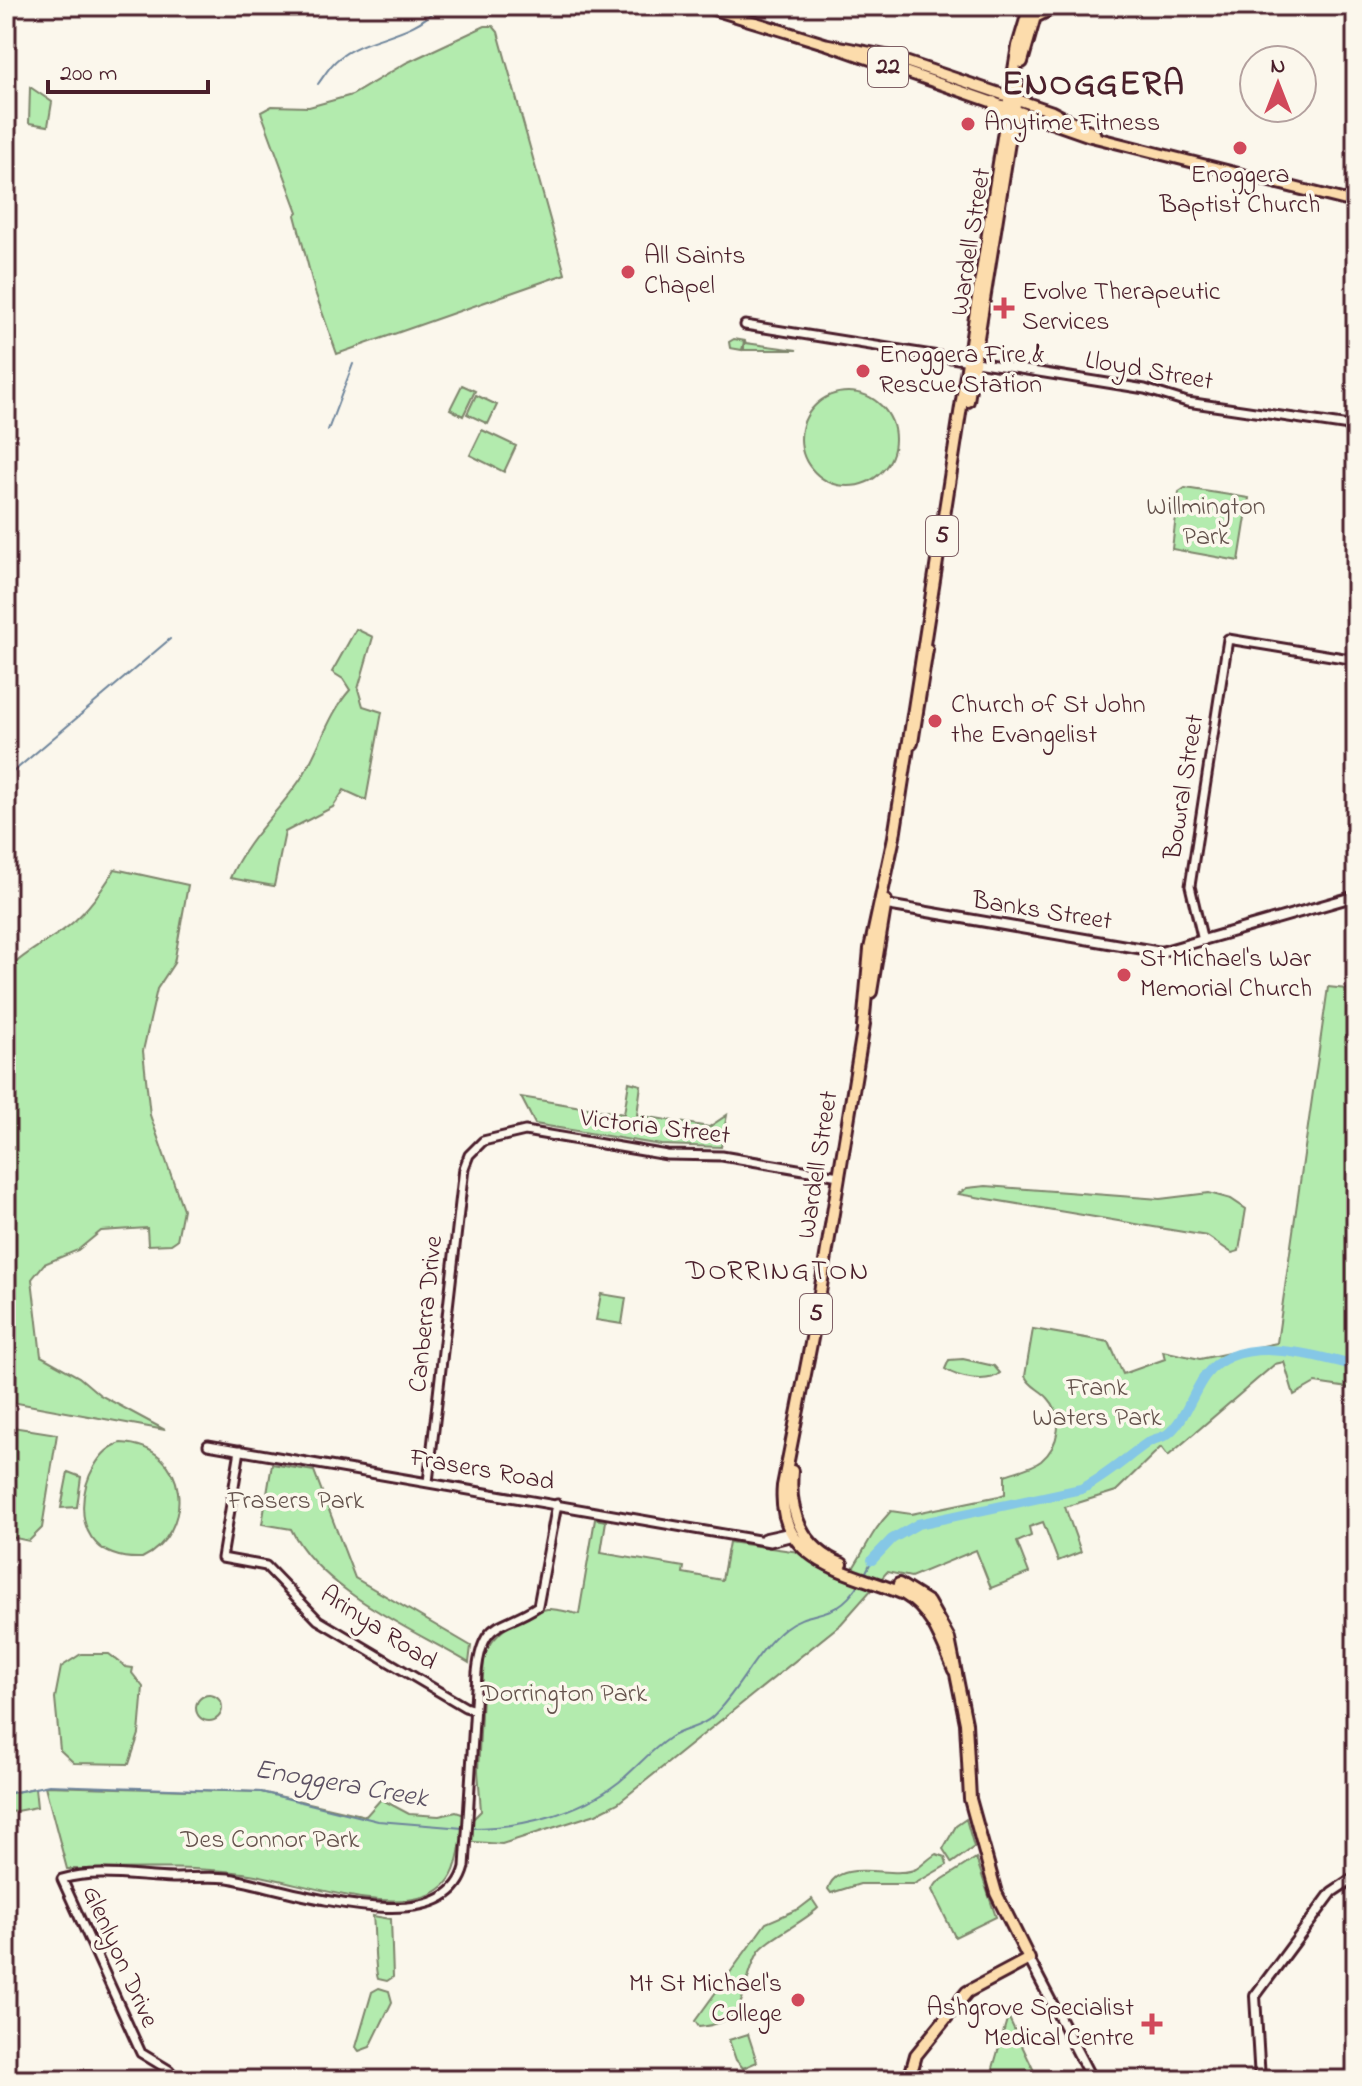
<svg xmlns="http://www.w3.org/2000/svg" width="1362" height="2086" font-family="'Indie Flower',sans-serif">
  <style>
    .green { fill: #b3ebae; stroke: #7e856c; stroke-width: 2 }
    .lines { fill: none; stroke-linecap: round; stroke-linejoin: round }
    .stream { stroke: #6d849b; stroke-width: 2 }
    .river { stroke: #85c7e6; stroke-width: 10 }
    .tertiary-casing { stroke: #4a1f2b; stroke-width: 13 }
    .secondary-casing { stroke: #4a1f2b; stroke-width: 14 }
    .primary-casing { stroke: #4a1f2b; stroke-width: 15 }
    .trunk-casing { stroke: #4a1f2b; stroke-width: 16 }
    .tertiary { stroke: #fbf7ec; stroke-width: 7 }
    .secondary { stroke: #fbf7ec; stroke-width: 8 }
    .primary { stroke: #fcdcac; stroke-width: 9 }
    .trunk { stroke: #fcdcac; stroke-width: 10 }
    .poi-dot { fill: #d1495b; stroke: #fbf7ec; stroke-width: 3 }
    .labels { text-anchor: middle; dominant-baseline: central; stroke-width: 7; stroke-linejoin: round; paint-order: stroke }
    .shield { fill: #fbf7ec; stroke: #7f6065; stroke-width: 2 }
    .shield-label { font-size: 24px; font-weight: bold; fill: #4a1f2b }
    .poi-label { font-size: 26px; fill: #4a1f2b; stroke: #fbf7ec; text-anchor: start }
    .street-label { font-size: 26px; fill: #4a1f2b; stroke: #fbf7ec }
    .park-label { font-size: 26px; fill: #64524c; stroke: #fbf7ec }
    .neighbourhood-label { font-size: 28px; letter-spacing: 2px; fill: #4a1f2b; stroke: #fbf7ec }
    .water-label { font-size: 28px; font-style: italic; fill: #5c5163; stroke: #fbf7ec }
    .district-label { font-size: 34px; font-weight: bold; letter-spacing: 2px; fill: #4a1f2b; stroke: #fbf7ec }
  </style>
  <rect width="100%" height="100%" fill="#fbf7ec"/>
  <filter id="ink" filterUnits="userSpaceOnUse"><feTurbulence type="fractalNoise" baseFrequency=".0125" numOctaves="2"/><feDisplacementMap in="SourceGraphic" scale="16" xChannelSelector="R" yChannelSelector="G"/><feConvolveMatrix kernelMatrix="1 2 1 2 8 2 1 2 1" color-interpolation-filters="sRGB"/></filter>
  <g filter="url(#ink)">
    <path class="green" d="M485,26H493L498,32L565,274L337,354L315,292L295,215L298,212L261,112L272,106L309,107L352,95L406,63Z
      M30,87L52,102L48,126L29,123Z
      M734,339L745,341L746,343L797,350H744V342L742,350L730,348L729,342Z
      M462,385L475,391L463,416L450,409Z
      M801 439a47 47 0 1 1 94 0a47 47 0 1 1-94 0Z
      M476,395L497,405L488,424L467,414Z
      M482,430L516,446L504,472L470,455Z
      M1185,488L1249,498L1239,561L1172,549L1179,492Z
      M356,629L373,637L358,689L363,706L382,712L366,800L344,790L333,807L285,832L274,886L230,878C247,838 279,812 302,777C319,750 329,713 350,690L343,679L332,672Z
      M115,869L188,885L174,963L157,989L143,1051L150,1115L183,1209L177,1240L171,1244L148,1245L147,1228L101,1231L78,1250L44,1264L32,1279L41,1356L79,1377L100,1395L165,1430L6,1401V971C26,952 40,946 62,931C84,916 101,892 115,869Z
      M1328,987L1356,990V1389L1315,1383L1294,1395L1284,1362L1275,1364L1168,1456L1161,1447L1116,1491L1065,1507L1081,1552L1058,1561L1043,1522L1029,1527L1031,1536L1017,1542L1029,1573L991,1588L976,1550L911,1577L887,1572L841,1624L618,1803L596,1814L502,1844L461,1841C457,1867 453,1888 423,1897C372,1911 296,1880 243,1873C185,1866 125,1869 67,1869L45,1786L261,1792L366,1816L381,1799L409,1814L439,1816L456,1812L474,1818L481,1811L478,1771L484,1657C493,1632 521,1614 547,1609C556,1608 570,1613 579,1614L595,1519L606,1521L601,1553L684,1567L683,1573L722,1580L729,1542L799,1552L816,1565L846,1578C865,1554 867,1536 891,1511L911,1514L999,1496L1005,1494V1475C1016,1471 1032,1468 1041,1461C1059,1446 1065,1416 1048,1398C1040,1389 1030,1387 1025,1376L1033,1329L1109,1342L1123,1374L1165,1359L1163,1351L1200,1359L1277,1343Z
      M629,1082L641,1085L637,1115L709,1127L727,1115L721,1147L661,1145L535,1124L521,1097L624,1114Z
      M986,1186L1160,1199L1209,1193L1231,1199L1246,1209L1239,1251L1232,1253L1207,1236L958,1194L967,1188Z
      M601,1294L626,1298L622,1324L596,1320Z
      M963,1359L994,1366L1000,1373C988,1384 958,1378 945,1369L949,1360Z
      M6,1426L57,1434L42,1528L29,1541L6,1536Z
      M121,1443C191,1446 196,1532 142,1558C55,1562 79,1454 121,1443Z
      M272,1464L314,1471L355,1578L471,1646L469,1663C412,1629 321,1591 291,1529L262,1524Z
      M68,1472L81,1477L77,1507L61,1508Z
      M81,1654H109L126,1667L133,1668L132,1673L143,1687L139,1734L129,1764L74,1763L60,1750L55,1698L61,1667Z
      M196 1708a13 13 0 1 1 26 0a13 13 0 1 1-26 0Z
      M35,1788L37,1807L6,1813V1794Z
      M966,1819L974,1847L952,1863L943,1849L956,1826Z
      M936,1854L945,1857L947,1865L914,1884H860L831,1893L828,1889C838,1856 894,1880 916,1869C923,1865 929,1858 936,1854Z
      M976,1858L996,1917L955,1937L932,1890L937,1883Z
      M812,1899L818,1908C804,1922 765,1940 758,1953C737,1991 753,2022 699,2027L695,2021L766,1923L799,1909Z
      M373,1916L391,1919L393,1977L387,1981L378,1979C374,1967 375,1932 373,1916Z
      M379,1988L389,1991L392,2002L370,2047L359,2051L356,2047L372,1992Z
      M1008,2016L1034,2071L1038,2080H986L991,2075Z
      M748,2034L757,2062L743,2068L736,2060L729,2040Z"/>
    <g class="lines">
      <path class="stream" d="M318,84C324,76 330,65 338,59C366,35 412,38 439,6
        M328,430L353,364
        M6,778L170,639
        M865,1574L872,1560
        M6,1794L49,1785L261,1792L378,1821L463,1828
        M470,1828C520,1828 578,1814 619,1782C636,1768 650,1751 669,1738C683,1728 699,1729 712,1717C740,1690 755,1652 785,1628C814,1606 833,1624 860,1583"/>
      <path class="river" d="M872,1560L892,1539L918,1524L1081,1489C1106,1477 1124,1459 1147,1443C1153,1438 1162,1439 1169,1433C1186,1418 1192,1394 1205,1376C1238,1332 1312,1355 1356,1366"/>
      <defs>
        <path id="tertiary" d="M745,325L1145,389L1187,402L1356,427
          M1203,941L1190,886L1228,639L1356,660
          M208,1445L770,1542L793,1536
          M240,1450L222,1558L266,1566L318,1620L465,1707L475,1710
          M428,1482L464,1168L469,1155L483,1141L525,1131L667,1155L722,1156L839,1176
          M764,1538L791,1532
          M177,2080L169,2070L141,2053L62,1879C96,1869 138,1877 173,1878C191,1878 211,1876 228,1878C283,1887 445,1946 465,1867L477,1672C483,1618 501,1630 538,1606L557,1504"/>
        <path id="secondary" d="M881,904L1161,952L1356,896
          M1029,1959L1092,2080
          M1260,2080L1255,1996L1332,1892L1356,1876"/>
        <path id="primary" d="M702,6L826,44L1089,136L1356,203
          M826,44L889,56L1051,111L1095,134"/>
        <path id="trunk" d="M1033,18L1057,6
          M1022,62L1038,6
          M993,102L1004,127
          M968,401L1018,85
          M912,743L927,649
          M871,992L886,901
          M864,1024L815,1323L783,1486C776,1564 849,1571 904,1594C932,1610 942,1642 954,1670
          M863,1027L870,949L894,837L1006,118L1018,46L1030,6
          M792,1471C788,1512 802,1548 842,1564
          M899,1584L928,1602L949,1639L966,1723L970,1799L996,1893L1029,1959L967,1992L916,2055L909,2080"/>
      </defs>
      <use href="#tertiary" class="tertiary-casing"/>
      <use href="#secondary" class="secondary-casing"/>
      <use href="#primary" class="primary-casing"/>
      <use href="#trunk" class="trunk-casing"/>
      <use href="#tertiary" class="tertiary"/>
      <use href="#secondary" class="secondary"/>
      <use href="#primary" class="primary"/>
      <use href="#trunk" class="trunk"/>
    </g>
  </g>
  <g class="poi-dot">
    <circle cx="968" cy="124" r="8"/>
    <circle cx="1240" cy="148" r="8"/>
    <circle cx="628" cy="272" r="8"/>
    <path d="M1000 296h8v8h8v8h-8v8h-8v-8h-8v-8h8z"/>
    <circle cx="863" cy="371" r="8"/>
    <circle cx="935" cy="721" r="8"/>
    <circle cx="1124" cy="975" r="8"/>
    <circle cx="798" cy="2000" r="8"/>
    <path d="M1148 2012h8v8h8v8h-8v8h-8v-8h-8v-8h8z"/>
  </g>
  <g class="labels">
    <g class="shield">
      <rect x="868" y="47" width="40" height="40" rx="6"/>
      <rect x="926" y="516" width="32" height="40" rx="6"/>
      <rect x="800" y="1294" width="32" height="40" rx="6"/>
    </g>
    <g class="shield-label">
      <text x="888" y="67">22</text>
      <text x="942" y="536">5</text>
      <text x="816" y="1314">5</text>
    </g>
    <g class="poi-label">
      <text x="984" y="124">Anytime Fitness</text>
      <text x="1240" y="176" text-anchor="middle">Enoggera<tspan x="1240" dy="30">Baptist Church</tspan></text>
      <text x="644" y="257">All Saints<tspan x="644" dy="30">Chapel</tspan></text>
      <text x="1022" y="293">Evolve Therapeutic<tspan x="1022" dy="30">Services</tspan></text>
      <text x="879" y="356">Enoggera Fire &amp;<tspan x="879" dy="30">Rescue Station</tspan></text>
      <text x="951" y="706">Church of St John<tspan x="951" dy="30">the Evangelist</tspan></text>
      <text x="1140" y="960">St Michael's War<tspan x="1140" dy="30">Memorial Church</tspan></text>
      <text x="782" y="1985" text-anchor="end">Mt St Michael's<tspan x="782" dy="30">College</tspan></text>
      <text x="1134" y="2009" text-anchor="end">Ashgrove Specialist<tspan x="1134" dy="30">Medical Centre</tspan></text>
    </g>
    <g class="street-label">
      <text transform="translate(972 242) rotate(-81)">Wardell Street</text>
      <text transform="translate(1149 372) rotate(10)">Lloyd Street</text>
      <text transform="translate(1185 787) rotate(-81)">Bowral Street</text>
      <text transform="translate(1042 912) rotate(9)">Banks Street</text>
      <text transform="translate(655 1128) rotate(7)">Victoria Street</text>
      <text transform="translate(819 1165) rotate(-81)">Wardell Street</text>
      <text transform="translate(427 1314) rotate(-84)">Canberra Drive</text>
      <text transform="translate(482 1471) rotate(10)">Frasers Road</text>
      <text transform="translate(378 1629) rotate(33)">Arinya Road</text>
      <text transform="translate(119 1957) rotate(66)">Glenlyon Drive</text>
    </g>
    <g class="park-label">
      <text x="1206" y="508">Willmington<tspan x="1206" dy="30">Park</tspan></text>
      <text x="1097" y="1389">Frank<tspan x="1097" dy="30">Waters Park</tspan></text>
      <text x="296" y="1502">Frasers Park</text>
      <text x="564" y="1695">Dorrington Park</text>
      <text x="270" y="1841">Des Connor Park</text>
    </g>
    <g class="neighbourhood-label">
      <text x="778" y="1272">DORRINGTON</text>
    </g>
    <g class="water-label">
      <text transform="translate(341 1785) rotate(10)">Enoggera Creek</text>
    </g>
    <g class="district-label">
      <text x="1094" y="86">ENOGGERA</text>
    </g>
  </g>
  <rect width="1362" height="2086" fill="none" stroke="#fbf7ec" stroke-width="32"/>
  <rect x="16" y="16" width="1330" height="2054" fill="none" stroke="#4a1f2b" stroke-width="3" filter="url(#ink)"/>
  <g transform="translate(1278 84)"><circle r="38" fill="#fbf7ec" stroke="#b4a19f" stroke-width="2"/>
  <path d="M0-6L14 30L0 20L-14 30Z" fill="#d1495b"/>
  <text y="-12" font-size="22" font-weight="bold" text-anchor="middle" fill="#4a1f2b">N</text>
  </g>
  <path d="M48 80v12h160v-12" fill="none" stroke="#4a1f2b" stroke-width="4"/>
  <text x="60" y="80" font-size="24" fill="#4a1f2b" stroke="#fbf7ec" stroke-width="6" paint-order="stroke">200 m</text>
</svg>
